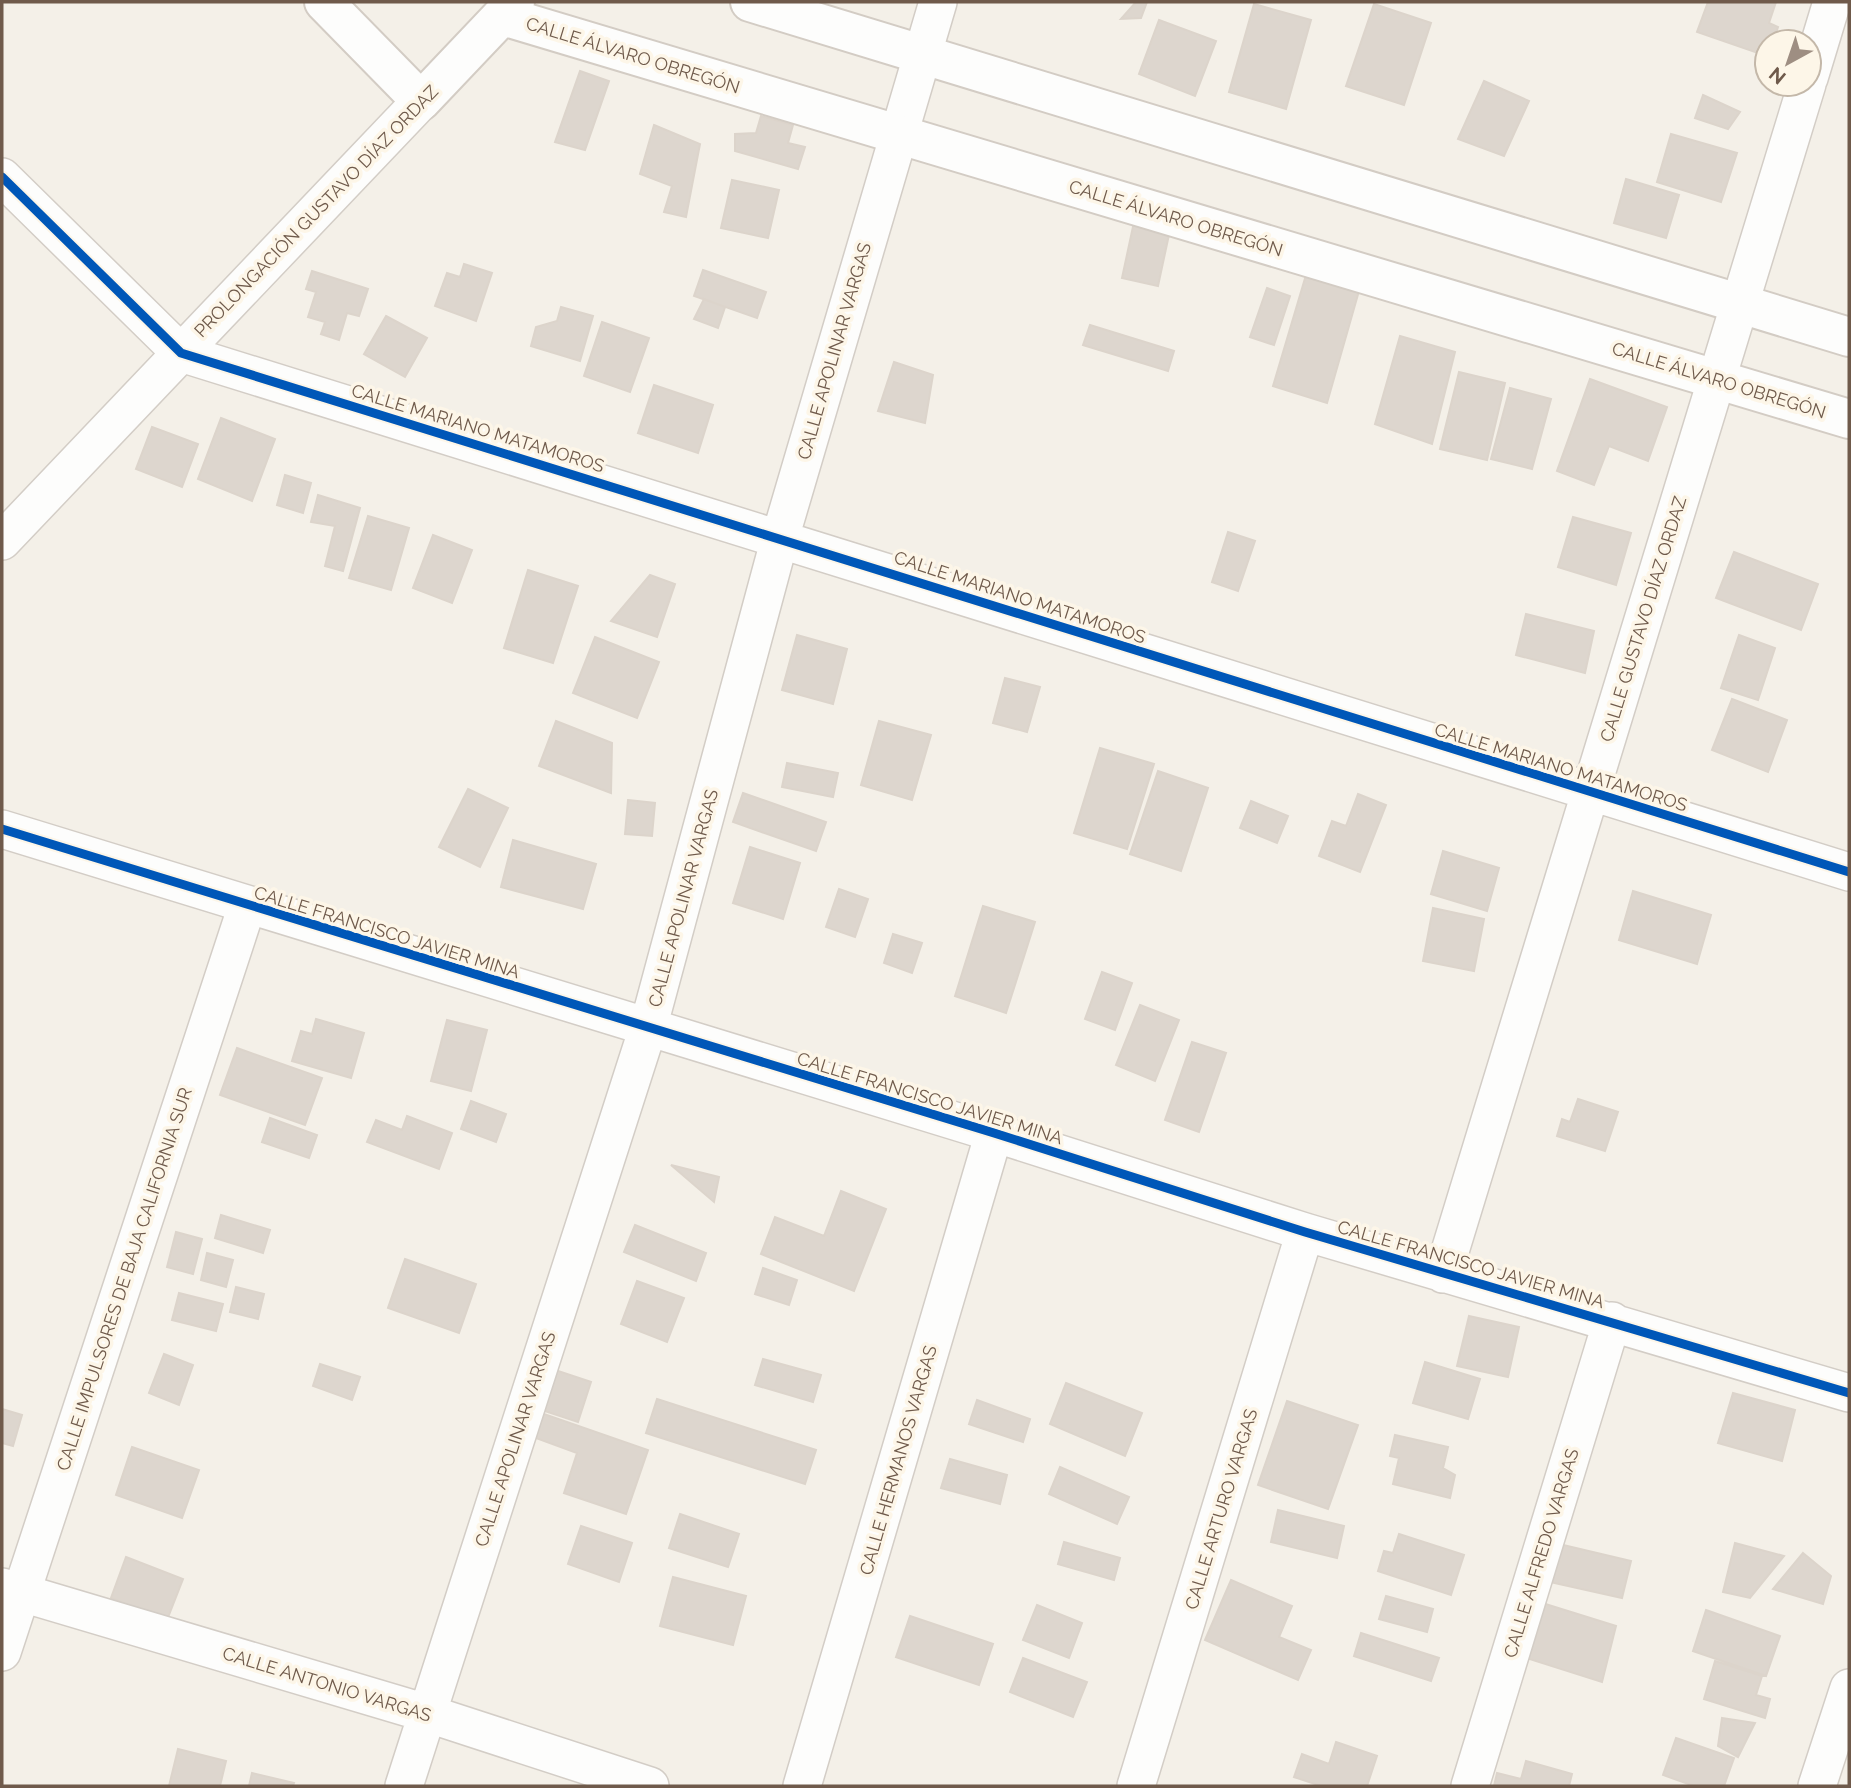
<svg xmlns="http://www.w3.org/2000/svg" width="1851" height="1788" font-family="Raleway,sans-serif">
  <style>
    .building { fill: #ddd6ce; stroke: #dcd4cb; stroke-width: 2 }
    .lines { fill: none; stroke-linecap: round; stroke-linejoin: round }
    .street-casing { stroke: #d3cdc6; stroke-width: 40 }
    .secondary-casing { stroke: #d3ccc4; stroke-width: 42 }
    .street { stroke: #fdfdfc; stroke-width: 37 }
    .secondary { stroke: #fdfdfc; stroke-width: 38 }
    .cycleway-casing { stroke: #fdf6e8; stroke-width: 13 }
    .cycleway { stroke: #0057b8; stroke-width: 9 }
    .labels { text-anchor: middle; dominant-baseline: central; stroke-width: 7; stroke-linejoin: round; paint-order: stroke }
    .street-label { font-size: 18px; fill: #6f5a4b; stroke: #fdf6e8 }
  </style>
  <rect width="100%" height="100%" fill="#f4f0e8"/>
  <path class="building" d="M1136,2H1147L1141,18L1121,19Z
    M1708,2H1776L1769,23L1778,27L1773,42H1767V56L1697,32Z
    M1254,4L1311,20L1286,109L1229,92Z
    M1374,4L1431,23L1404,105L1346,86Z
    M1159,20L1216,41L1195,96L1139,74Z
    M580,71L609,81L585,150L555,142Z
    M1484,81L1529,101L1504,156L1458,139Z
    M1703,95L1740,112L1728,129L1695,118Z
    M761,116L793,125L788,143L805,147L798,169L735,151V134L756,133Z
    M654,125L700,144L686,217L664,212L672,186L640,174Z
    M1671,134L1737,153L1721,202L1657,182Z
    M1626,179L1679,195L1666,238L1614,223Z
    M732,180L779,190L768,238L721,228Z
    M1134,222L1170,230L1158,286L1122,278Z
    M464,264L492,273L476,321L435,306L447,273L460,277Z
    M703,270L766,292L757,318L694,296Z
    M312,271L368,289L359,316L347,313L339,340L321,334L325,322L308,317L316,292L306,289Z
    M1306,275L1359,291L1327,403L1273,386Z
    M1267,288L1290,296L1274,345L1250,337Z
    M704,299L725,307L718,328L694,319Z
    M561,307L593,316L580,361L531,346L536,327L557,321Z
    M386,316L427,338L405,377L364,354Z
    M602,322L649,338L630,392L584,376Z
    M1090,325L1174,351L1168,371L1083,345Z
    M1400,336L1455,352L1432,444L1375,424Z
    M894,362L933,375L925,423L878,411Z
    M1459,372L1505,383L1487,460L1440,449Z
    M1590,379L1667,407L1648,461L1609,446L1594,485L1557,471Z
    M654,385L713,405L698,453L638,433Z
    M1510,388L1551,399L1532,469L1491,459Z
    M221,418L275,439L252,501L198,479Z
    M152,427L198,444L182,487L136,469Z
    M285,475L311,483L303,513L277,505Z
    M318,495L360,508L343,571L325,566L335,526L311,522Z
    M368,516L409,528L391,590L349,578Z
    M1573,517L1631,533L1616,585L1558,567Z
    M1228,532L1255,541L1238,591L1212,582Z
    M433,535L472,550L452,603L413,588Z
    M1734,552L1818,584L1801,630L1716,598Z
    M528,570L578,586L553,663L504,648Z
    M650,575L675,584L657,637L611,621Z
    M1526,614L1594,631L1585,673L1516,655Z
    M797,635L847,649L833,704L782,690Z
    M1739,635L1775,648L1758,700L1721,688Z
    M595,637L659,662L637,718L573,693Z
    M1005,678L1040,687L1027,732L993,723Z
    M1732,699L1787,720L1768,772L1712,750Z
    M556,721L612,743L611,793L539,766Z
    M879,721L931,735L912,800L861,785Z
    M1100,748L1154,764L1127,849L1074,833Z
    M787,763L838,773L833,797L782,787Z
    M1158,771L1208,788L1181,871L1130,854Z
    M468,789L508,808L480,867L439,847Z
    M743,793L826,822L816,851L733,822Z
    M1358,794L1386,805L1360,872L1319,856L1332,821L1346,826Z
    M628,800L655,803L652,836L625,834Z
    M1251,801L1288,816L1277,843L1240,828Z
    M513,840L596,864L583,909L501,887Z
    M750,847L800,863L783,919L733,903Z
    M1443,851L1499,868L1487,911L1431,894Z
    M839,889L868,899L855,937L826,927Z
    M1633,891L1711,915L1697,964L1619,940Z
    M983,906L1035,922L1006,1013L955,996Z
    M1433,908L1484,919L1474,971L1423,961Z
    M893,934L922,943L912,973L884,963Z
    M1102,972L1132,983L1115,1030L1085,1019Z
    M1140,1005L1179,1020L1155,1081L1116,1065Z
    M316,1019L364,1033L351,1078L292,1061L301,1031L312,1034Z
    M447,1020L487,1030L471,1091L431,1081Z
    M1192,1042L1226,1053L1199,1132L1165,1120Z
    M237,1048L322,1078L305,1125L220,1095Z
    M1578,1099L1618,1112L1605,1151L1557,1136L1562,1119L1570,1122Z
    M471,1101L506,1114L496,1142L461,1129Z
    M407,1116L452,1133L439,1169L367,1142L376,1120L402,1130Z
    M270,1118L317,1135L309,1158L262,1142Z
    M671,1165L719,1177L714,1202Z
    M841,1191L886,1209L854,1291L761,1254L775,1217L824,1236Z
    M221,1215L270,1230L263,1253L215,1238Z
    M635,1225L706,1253L696,1281L624,1252Z
    M176,1232L202,1239L193,1274L167,1267Z
    M207,1253L233,1260L226,1287L201,1280Z
    M405,1259L476,1284L459,1333L388,1308Z
    M763,1268L797,1280L789,1305L755,1294Z
    M637,1281L684,1298L667,1342L621,1324Z
    M236,1287L264,1294L258,1319L230,1312Z
    M179,1293L223,1304L216,1331L172,1320Z
    M1469,1316L1519,1327L1508,1377L1457,1366Z
    M164,1354L193,1365L179,1405L149,1393Z
    M763,1359L821,1375L813,1402L755,1385Z
    M1425,1362L1480,1379L1468,1419L1413,1403Z
    M320,1364L360,1377L352,1400L313,1386Z
    M555,1370L591,1382L578,1422L542,1410Z
    M1066,1383L1142,1413L1125,1456L1050,1424Z
    M1733,1393L1795,1410L1782,1461L1718,1443Z
    M657,1399L816,1450L805,1484L646,1433Z
    M977,1400L1030,1419L1023,1442L969,1424Z
    M1287,1401L1358,1425L1328,1509L1258,1485Z
    M2,1409L22,1415L13,1446L2,1443Z
    M541,1413L648,1450L626,1514L564,1493L577,1453L533,1437Z
    M1395,1435L1448,1447L1443,1468L1455,1475L1450,1498L1393,1484L1399,1458L1390,1456Z
    M132,1447L199,1470L182,1518L116,1495Z
    M950,1459L1007,1475L1000,1504L941,1488Z
    M1060,1467L1129,1497L1117,1524L1049,1494Z
    M1278,1510L1344,1526L1337,1558L1271,1542Z
    M680,1514L739,1534L728,1567L669,1548Z
    M581,1526L632,1543L619,1582L568,1564Z
    M1399,1534L1464,1555L1451,1595L1378,1571L1384,1551L1393,1553Z
    M1064,1542L1120,1558L1114,1580L1058,1564Z
    M1735,1543L1784,1556L1750,1598L1723,1592Z
    M1559,1544L1631,1561L1622,1598L1550,1582Z
    M1803,1553L1831,1576L1823,1604L1773,1589Z
    M126,1557L183,1579L167,1620L111,1598Z
    M673,1577L746,1596L733,1645L660,1626Z
    M1231,1580L1292,1606L1279,1637L1311,1650L1298,1680L1205,1640Z
    M1386,1596L1433,1609L1427,1632L1379,1619Z
    M1539,1602L1616,1626L1602,1682L1523,1657Z
    M1037,1605L1082,1623L1069,1658L1023,1640Z
    M1706,1610L1780,1636L1766,1676L1693,1651Z
    M910,1616L993,1644L979,1685L896,1657Z
    M1361,1633L1439,1658L1431,1681L1354,1656Z
    M1023,1658L1087,1682L1073,1717L1010,1692Z
    M1715,1661L1762,1676L1756,1695L1770,1699L1765,1718L1704,1699Z
    M1722,1718L1755,1723L1738,1757L1718,1746Z
    M1676,1738L1734,1758L1724,1786H1694L1663,1775Z
    M1336,1742L1377,1756L1367,1786H1321L1294,1777L1302,1754L1329,1764Z
    M178,1749L226,1761L220,1786H169Z
    M1526,1761L1572,1774L1569,1786H1494L1497,1773L1521,1779Z
    M252,1773L294,1783L293,1786H249Z"/>
  <g class="lines">
    <defs>
      <path id="street" d="M1809,78L1832,2
        M2,177L181,353L1849,872
        M2,541L421,101
        M2,829L994,1133L1305,1232L1849,1393
        M1443,1274L1807,84
        M2,1587L426,1713L650,1786
        M2,1652L247,906
        M404,1786L648,1028L780,538L938,2
        M802,1786L994,1133
        M1136,1786L1305,1232
        M1470,1786L1612,1321
        M1817,1786L1849,1688"/>
      <path id="secondary" d="M324,2L421,101L515,2
        M750,2L1849,337
        M503,16L1849,419"/>
    </defs>
    <use href="#street" class="street-casing"/>
    <use href="#secondary" class="secondary-casing"/>
    <use href="#street" class="street"/>
    <use href="#secondary" class="secondary"/>
    <defs>
      <path id="cycleway" d="M2,177L181,353L1849,872
        M2,829L994,1133L1305,1232L1849,1393"/>
    </defs>
    <use href="#cycleway" class="cycleway-casing"/>
    <use href="#cycleway" class="cycleway"/>
  </g>
  <g class="labels">
    <g class="street-label">
      <text transform="translate(633 55) rotate(17)">CALLE ÁLVARO OBREGÓN</text>
      <text transform="translate(316 211) rotate(-46)">PROLONGACIÓN GUSTAVO DÍAZ ORDAZ</text>
      <text transform="translate(1176 218) rotate(17)">CALLE ÁLVARO OBREGÓN</text>
      <text transform="translate(834 351) rotate(-74)">CALLE APOLINAR VARGAS</text>
      <text transform="translate(1719 380) rotate(17)">CALLE ÁLVARO OBREGÓN</text>
      <text transform="translate(478 428) rotate(17)">CALLE MARIANO MATAMOROS</text>
      <text transform="translate(1020 597) rotate(18)">CALLE MARIANO MATAMOROS</text>
      <text transform="translate(1643 619) rotate(-73)">CALLE GUSTAVO DÍAZ ORDAZ</text>
      <text transform="translate(1561 767) rotate(17)">CALLE MARIANO MATAMOROS</text>
      <text transform="translate(683 898) rotate(-75)">CALLE APOLINAR VARGAS</text>
      <text transform="translate(387 932) rotate(17)">CALLE FRANCISCO JAVIER MINA</text>
      <text transform="translate(930 1098) rotate(17)">CALLE FRANCISCO JAVIER MINA</text>
      <text transform="translate(1471 1264) rotate(16)">CALLE FRANCISCO JAVIER MINA</text>
      <text transform="translate(124 1279) rotate(-72)">CALLE IMPULSORES DE BAJA CALIFORNIA SUR</text>
      <text transform="translate(515 1439) rotate(-72)">CALLE APOLINAR VARGAS</text>
      <text transform="translate(898 1460) rotate(-74)">CALLE HERMANOS VARGAS</text>
      <text transform="translate(1221 1509) rotate(-73)">CALLE ARTURO VARGAS</text>
      <text transform="translate(1541 1553) rotate(-73)">CALLE ALFREDO VARGAS</text>
      <text transform="translate(327 1684) rotate(17)">CALLE ANTONIO VARGAS</text>
    </g>
  </g>
  <rect width="1851" height="1788" fill="none" stroke="#6f5a4b" stroke-width="7"/>
  <g transform="translate(1788 63) rotate(220)"><circle r="33" fill="#fdf6e8" stroke="#c4b8a9" stroke-width="2"/>
  <path d="M0-5L12 26L0 18L-12 26Z" fill="#9e8e82"/>
  <text y="-10" font-size="19" font-weight="bold" text-anchor="middle" fill="#6f5a4b">N</text>
  </g>
</svg>
